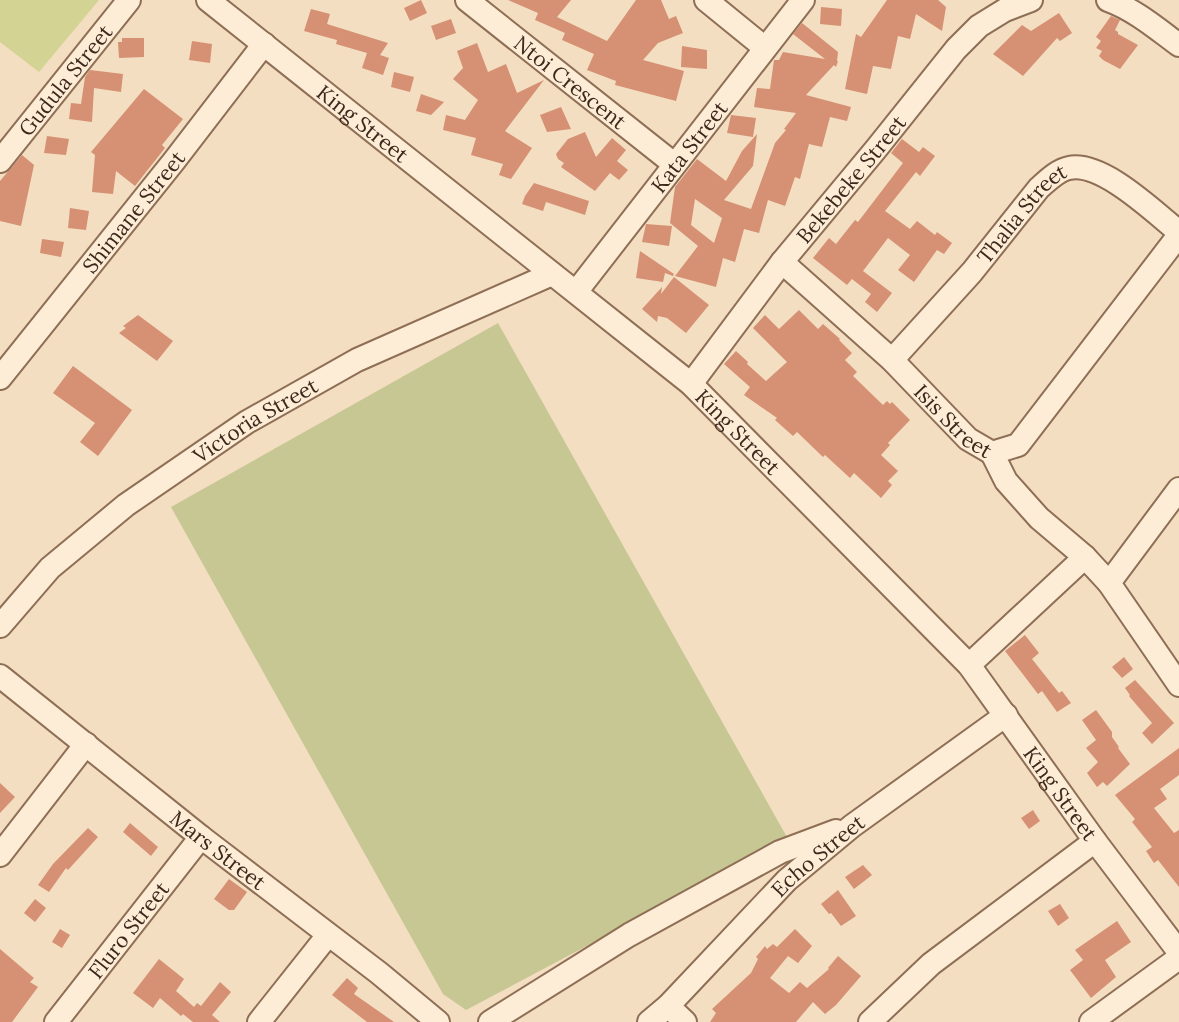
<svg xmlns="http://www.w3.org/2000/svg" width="1179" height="1022" font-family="Lora,serif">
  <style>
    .green { fill: #d3d394 }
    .cemetery { fill: #c7c794 }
    .building { fill: #d69073; fill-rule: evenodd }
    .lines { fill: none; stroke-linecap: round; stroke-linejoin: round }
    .minor-casing { stroke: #8f6e56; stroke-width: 26 }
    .minor { stroke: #fdedd6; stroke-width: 22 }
    .labels { text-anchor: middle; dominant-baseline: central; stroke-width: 4.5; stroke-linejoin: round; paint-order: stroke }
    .street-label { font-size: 21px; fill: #3d281c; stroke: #fae9d2 }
  </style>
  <rect width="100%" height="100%" fill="#f3dec1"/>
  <path class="green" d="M0,0H99L39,72L0,42Z"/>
  <path class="cemetery" d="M498,323L788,839L466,1010L443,994L171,507Z"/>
  <path class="building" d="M421,0L427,13L410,21L404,8Z
    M508,0H571L557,17L607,41L636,0H661L669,19L676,16L683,33L658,43L643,60L684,71L676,101L615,85L616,81L587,70L594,54L562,40L565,33L535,20L538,13Z
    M887,0H938L946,7L942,31L916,14L910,39L898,36L891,69L873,66L867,94L845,89L856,34L861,37Z
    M821,7L842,9L841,26L820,24Z
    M311,9L330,14L327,24L388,43L380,55L389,58L383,75L362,68L367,53L336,44L337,40L304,31Z
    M1059,13L1072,33L1060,41L1057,38L1023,76L993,54L1022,25L1031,31Z
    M1111,16L1120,20L1115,30L1118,32V34L1138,45L1120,69L1103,60L1099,56L1102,51L1096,48L1101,41L1096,37Z
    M451,19L456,33L436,40L431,26Z
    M802,23L838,52L837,61H838L836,67L834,65L806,95L851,107L847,121L830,117L822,147L809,144L800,179L795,177L785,206L768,200L759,233L744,229L735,262L723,258L716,287L675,276L698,246L670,223L675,187L697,159L726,181L742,151L757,134L753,166L724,200L751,209L775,143L786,130L784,129L796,113L754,107L757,88L770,89L774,60H779L783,52L825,59L793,34ZM695,199L722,218L714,243L691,225Z
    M122,38H144V57L119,58L118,42H122Z
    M192,41L212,44L210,63L189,60Z
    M477,43L488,72L506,64L517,93L544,80L505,131L532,148L511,179L499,175L503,164L471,155L476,138L443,130L446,115L465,120L478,100L453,79L463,68L457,51Z
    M682,46L707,50V69L681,67Z
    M90,70L123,74L121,92L94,88L92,122L69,119L71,103L81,104L85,77Z
    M394,72L414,77L410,92L391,87Z
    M144,89L183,119L162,145L165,148L135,186L116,171L113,194L92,192L95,155L91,152Z
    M421,94L444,102L431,115L416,111Z
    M561,107L571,129L547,132L540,115Z
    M731,115L756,118L753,137L727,133Z
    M585,132L596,157L612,138L626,150L617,161L628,170L619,180L610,173L595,191L561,167L564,163L558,159L556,154L568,139Z
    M47,136L69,139L66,155L44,153Z
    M902,139L919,152L923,147L935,156L920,176L916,172L885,211L910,229L917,221L935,235L937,232L952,243L944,254L937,250L914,282L898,270L910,255L888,238L863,271L892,293L877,312L865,302L871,294L852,279L847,285L813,258L829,238L836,244L855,220L858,222L903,163L891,153Z
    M22,155L34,165L21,226L0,221V181Z
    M534,183L589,201L585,215L546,202L543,211L522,204L525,196Z
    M70,208L89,211L86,230L68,228Z
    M646,224L672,226L669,246L642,242Z
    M42,239L64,242L61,257L40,253Z
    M640,251L674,274L673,276L665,273L663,282L636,278Z
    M674,277L709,305L686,333L667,318L658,316L657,322L642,309L662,287L661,294Z
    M799,310L818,329L823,324L840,339L839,340L852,353L845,360L857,372L853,376L883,405L887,401L890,404L892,402L910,420L888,443L890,445L881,455L898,471L888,481L892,485L881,498L854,473L850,478L825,455L823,457L797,432L793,436L775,420L777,418L744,395L750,387L724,364L736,351L748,362L747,364L766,381L787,362L753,328L765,315L779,329Z
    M138,315L173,341L157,361L119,333L126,328L123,326Z
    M73,366L132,410L98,456L80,442L95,423L53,393Z
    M1025,635L1039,653L1032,659L1059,693L1062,691L1071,703L1057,712L1042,691L1038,694L1005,651Z
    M1124,657L1133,669L1122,678L1112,667Z
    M1135,680L1174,723L1152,744L1142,733L1152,723L1129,696L1130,695L1125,688Z
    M1096,710L1112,732V737L1119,747L1118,748L1130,764L1107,786L1103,782L1097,787L1087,773L1098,762L1086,748L1096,740L1082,720Z
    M1179,748V775L1160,789L1167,799L1154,808L1174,833L1179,830V887L1158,860L1154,863L1146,851L1152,847L1132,822L1135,819L1115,795Z
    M0,783L15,797L0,813Z
    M1033,810L1040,821L1029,829L1021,818Z
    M130,823L158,847L151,856L123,832Z
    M88,828L98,837L68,870L66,868L49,892L38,885L53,864Z
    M863,865L872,875L854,889L845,877Z
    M229,879L247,892L234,910H229L214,899Z
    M838,890L856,916L841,926L831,913L829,914L821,904Z
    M35,899L46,908L35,922L24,913Z
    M1060,904L1069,918L1058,926L1048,911Z
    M1117,921L1131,942L1105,960L1116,977L1091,998L1070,970L1083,960L1075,950Z
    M60,929L70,935L62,948L52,942Z
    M795,929L812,946L798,963L788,956L770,978L789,993L800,982L807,988L829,969L828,968L838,956L861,976L836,1005L825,1014L813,1002L796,1022H710L716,1013L712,1009L751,973L758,959L756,957L765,946L767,949L773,944L777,947Z
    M0,949L34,978L30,982L38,987L12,1022H0Z
    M159,959L184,979L176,991L194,1007L197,1003L201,1006L220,982L231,992L212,1015L220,1022H193L183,1014L181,1016L160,998L153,1008L133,993Z
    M347,978L358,988L354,994L394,1022H367L332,995Z"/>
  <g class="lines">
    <defs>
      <g id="minor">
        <path id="s1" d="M208,0L691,384L969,665L1095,841L1179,952"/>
        <path id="s2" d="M467,0L674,164"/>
        <path d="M706,0L765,48"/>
        <path d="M1108,0C1135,10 1156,28 1179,45"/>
        <path id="s3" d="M0,161L129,0"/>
        <path id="s4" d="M782,262L892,360L968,439L992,453L1018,445L1179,235"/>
        <path id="s5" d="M576,292L803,0"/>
        <path id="s6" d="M892,360L972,272L1039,188C1047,181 1058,170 1069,168C1102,161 1154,212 1179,232"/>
        <path id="s7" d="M0,378L174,161L264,44"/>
        <path id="s8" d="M691,384L782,262L876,149L956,49L979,26L1005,10L1031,0"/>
        <path d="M992,453L1006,481L1039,518L1085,557L1109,583"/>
        <path d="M1179,489L1109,583L1179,685"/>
        <path id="s9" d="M0,626L50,568L126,505L247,422L357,360L552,274"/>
        <path d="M969,665L1085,557"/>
        <path id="s10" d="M0,676L201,837L379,973L438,1022"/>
        <path d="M0,855L86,744"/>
        <path id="s11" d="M56,1022L201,837"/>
        <path d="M259,1022L328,935"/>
        <path d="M490,1022L629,935L780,852L836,831"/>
        <path d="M649,1022L668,1006"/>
        <path id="s12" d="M685,1022L668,1006L787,880L852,826L1006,715"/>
        <path d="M870,1022L931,964L1095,841"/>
        <path d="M1091,1022L1179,958"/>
      </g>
    </defs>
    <use href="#minor" class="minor-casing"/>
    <use href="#minor" class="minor"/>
  </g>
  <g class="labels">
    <g class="street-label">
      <text stroke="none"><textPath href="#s3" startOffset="104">Gudula Street</textPath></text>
      <text stroke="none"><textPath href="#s2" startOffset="132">Ntoi Crescent</textPath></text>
      <text stroke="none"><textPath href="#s1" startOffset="198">King Street</textPath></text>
      <text stroke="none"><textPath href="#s5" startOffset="184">Kata Street</textPath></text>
      <text stroke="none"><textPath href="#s8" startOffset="260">Bekebeke Street</textPath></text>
      <text stroke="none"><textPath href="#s7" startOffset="213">Shimane Street</textPath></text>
      <text stroke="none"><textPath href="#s6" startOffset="196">Thalia Street</textPath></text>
      <text stroke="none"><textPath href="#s4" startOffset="234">Isis Street</textPath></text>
      <text stroke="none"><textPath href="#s9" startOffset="330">Victoria Street</textPath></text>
      <text stroke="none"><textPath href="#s1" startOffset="684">King Street</textPath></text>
      <text stroke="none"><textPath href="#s1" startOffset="1170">King Street</textPath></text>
      <text stroke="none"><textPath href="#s10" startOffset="279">Mars Street</textPath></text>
      <text stroke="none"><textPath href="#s12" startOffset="236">Echo Street</textPath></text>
      <text stroke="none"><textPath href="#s11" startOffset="117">Fluro Street</textPath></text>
    </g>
  </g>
</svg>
